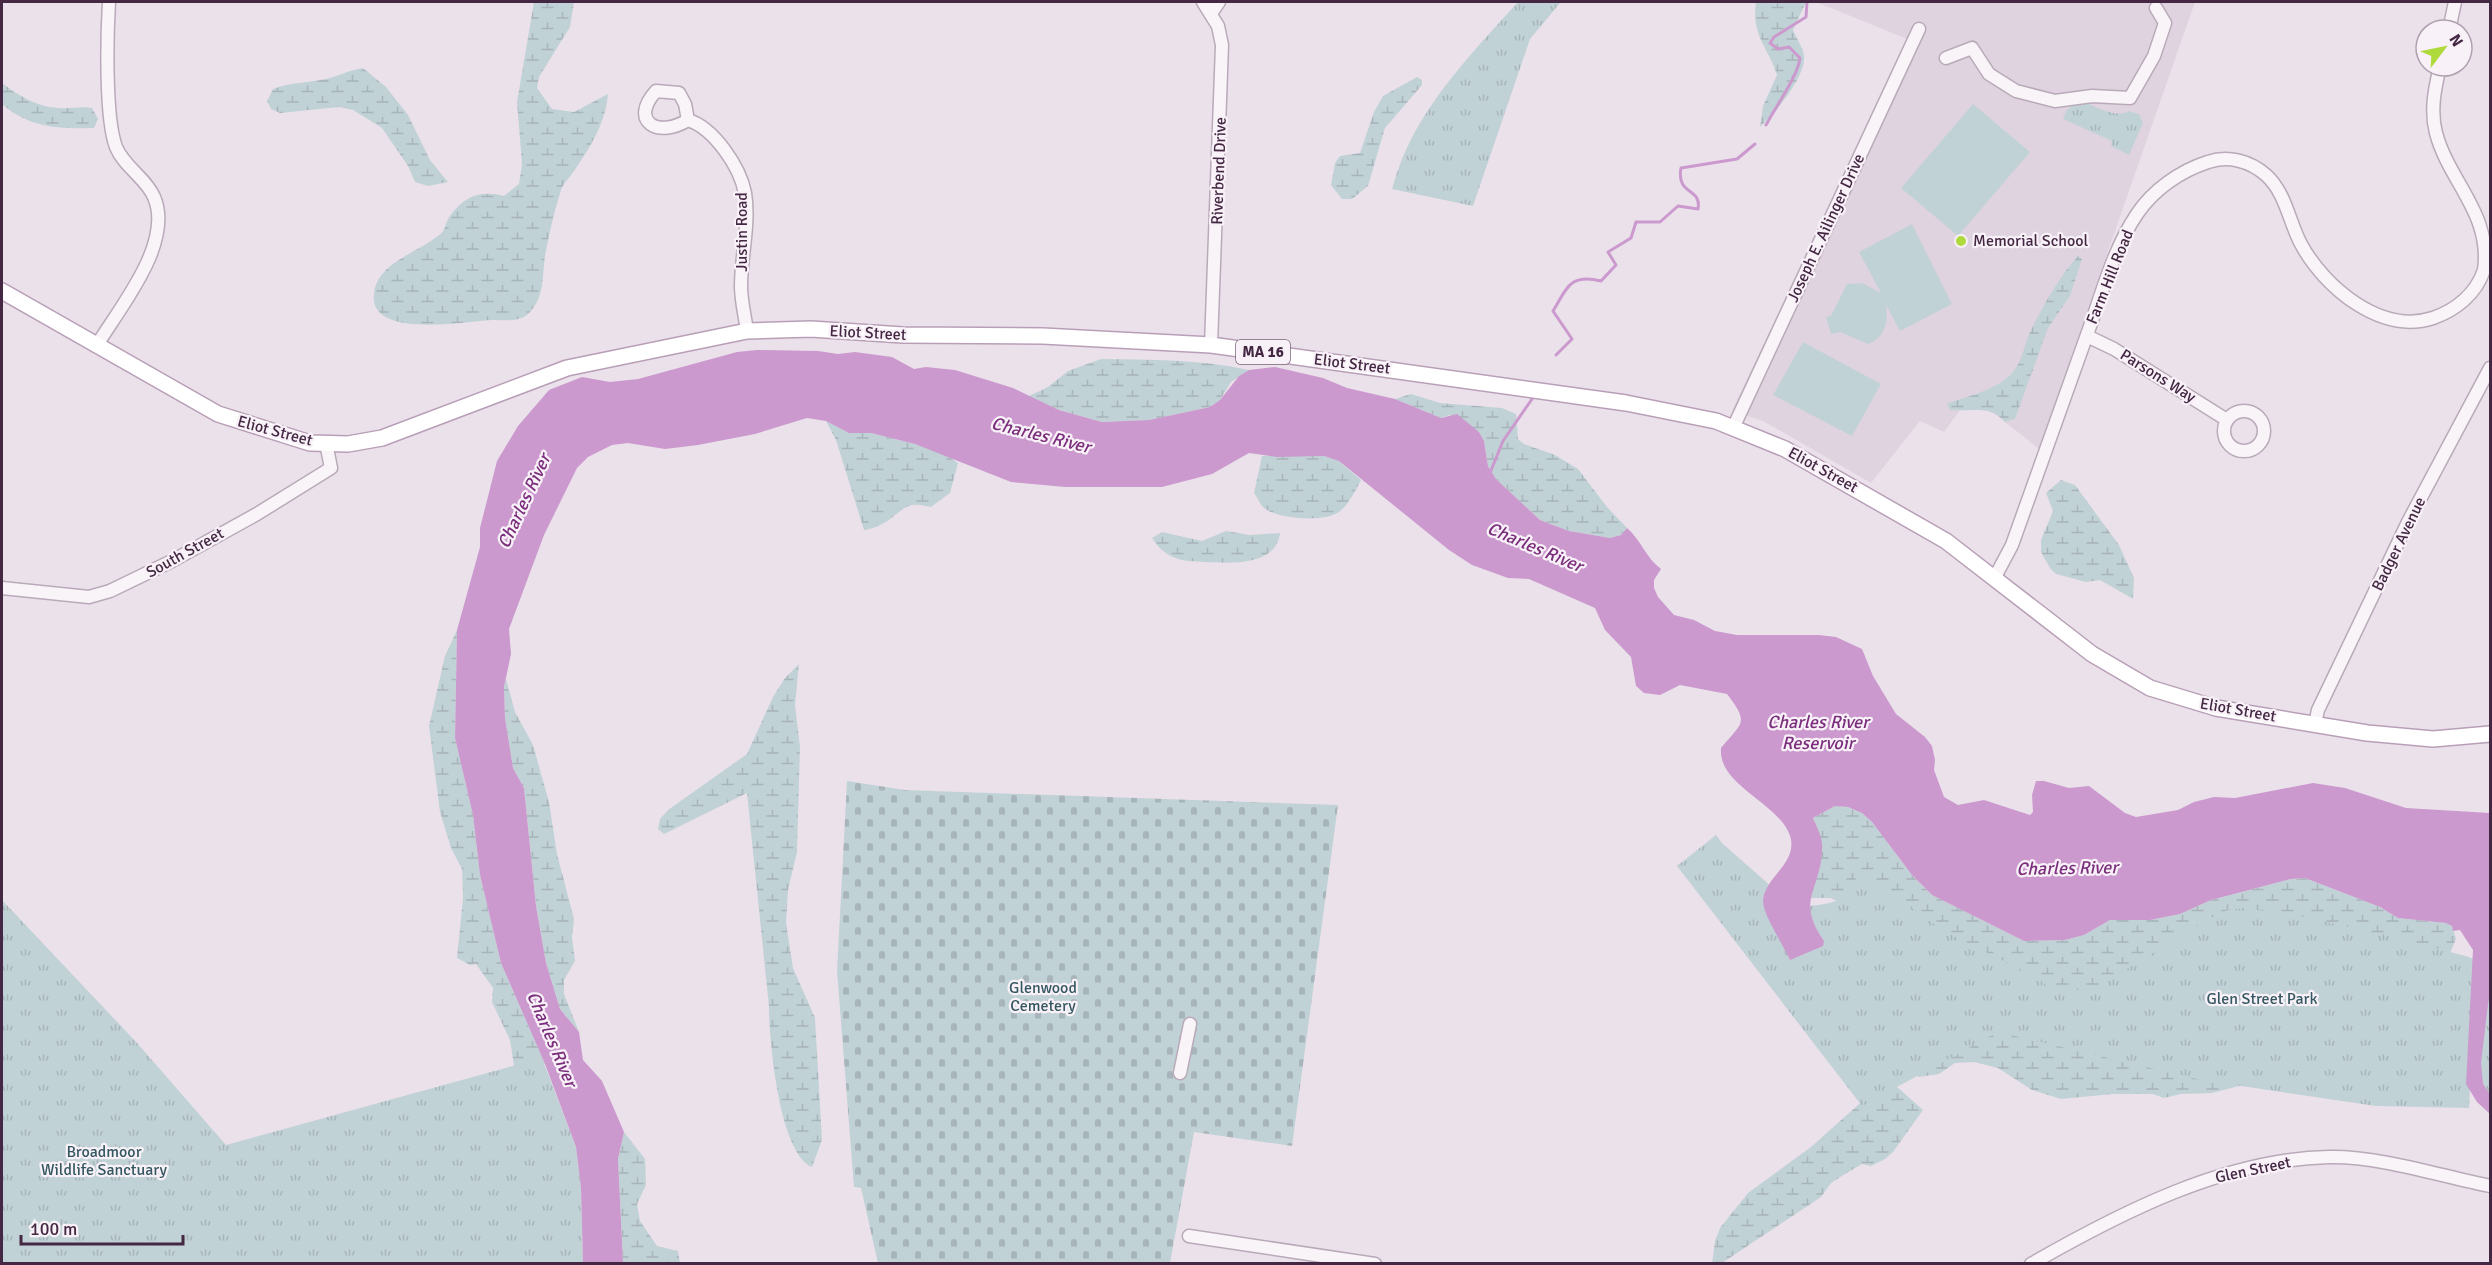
<svg xmlns="http://www.w3.org/2000/svg" width="2492" height="1265" font-family="Signika,sans-serif">
  <style>
    .built { fill: #e0d3e0 }
    .wetland { fill: url(#wetland-marsh) }
    .cemetery { fill: url(#cemetery-stones) }
    .park { fill: url(#park-tufts) }
    .garden { fill: #c1d2d6 }
    .water { fill: #cb99ce }
    .lines { fill: none; stroke-linecap: round; stroke-linejoin: round }
    .stream { stroke: #cb99ce; stroke-width: 3 }
    .minor-casing { stroke: #b9aab9; stroke-width: 15 }
    .major-casing { stroke: #b89fb7; stroke-width: 18 }
    .minor { stroke: #f9f4f8; stroke-width: 12 }
    .major { stroke: #fff; stroke-width: 15 }
    .poi-dot { fill: #afda3c; stroke: #f8f1f8; stroke-width: 2 }
    .labels { text-anchor: middle; dominant-baseline: central; stroke-width: 4.5; stroke-linejoin: round; paint-order: stroke }
    .shield { fill: #f8f1f8; stroke: #7a6479; stroke-width: 1.5 }
    .shield-label { font-size: 15px; font-weight: bold; fill: #442843 }
    .street-label { font-size: 16px; fill: #442843; stroke: #f8f1f8 }
    .poi-label { font-size: 16px; fill: #442843; stroke: #f8f1f8; text-anchor: start }
    .park-label { font-size: 16px; fill: #345761; stroke: #f8f1f8 }
    .water-label { font-size: 18px; font-style: italic; fill: #7a2e7c; stroke: #f8f1f8 }
  </style>
  <defs>
    <pattern id="wetland-marsh" width="20" height="14" patternUnits="userSpaceOnUse" patternTransform="scale(1.5)"><rect width="20" height="14" fill="#c1d2d6"/><path d="M1 5h8M5 5V1M11 12h8M15 12V8" fill="none" stroke="#a7b4b9"/></pattern>
    <pattern id="cemetery-stones" width="16" height="16" patternUnits="userSpaceOnUse" patternTransform="scale(1.5)"><rect width="16" height="16" fill="#c1d2d6"/><path d="M2 7V4a2 2 0 0 1 4 0v3zM10 15v-3a2 2 0 0 1 4 0v3z" fill="#a7b4b9"/></pattern>
    <pattern id="park-tufts" width="24" height="20" patternUnits="userSpaceOnUse" patternTransform="scale(1.5)"><rect width="24" height="20" fill="#c1d2d6"/><path d="M3 7l-1-3M5 7V3M7 7l1-3M15 17l-1-3M17 17v-4M19 17l1-3" fill="none" stroke="#a7b4b9"/></pattern>
  </defs>
  <rect width="100%" height="100%" fill="#ebe1eb"/>
  <path class="built" d="M1816,2H2195L2039,449L1971,395L1944,432L1920,421L1871,483L1763,421L1732,411L1907,39Z"/>
  <path class="wetland" d="M534,2H574L570,27L539,77L537,88L552,109L574,112L608,94C606,121 591,146 576,168C572,175 564,182 561,190C554,212 549,234 545,256C542,276 545,296 530,312C521,323 504,320 492,320C467,321 367,340 374,293C378,262 418,253 439,235C446,231 445,222 450,216C464,196 481,190 504,196L519,184L522,164L517,102Z
    M1756,2H1806L1793,30C1796,38 1803,47 1804,56C1806,77 1774,114 1760,127L1763,106L1777,75C1768,46 1751,36 1756,2Z
    M363,68L386,87L408,115L430,160L448,182L428,186L415,182L408,166L382,128L353,110L339,107L280,113L271,109L267,101L273,89C291,82 308,83 326,79C339,76 349,70 363,68Z
    M1417,77L1422,80V85L1385,128L1368,186L1352,199H1342L1331,185L1335,163L1340,156L1360,153L1374,112L1383,96Z
    M2,83C19,96 37,107 59,108C70,109 81,106 92,108L98,119L94,128C58,129 30,128 2,104Z
    M2078,256L2082,259L2070,296L2048,328L2015,419L2005,422C1990,404 1971,412 1950,410L1947,404C1969,395 1996,391 2013,372C2023,360 2024,344 2031,330C2044,304 2059,277 2078,256Z
    M1101,359C1151,360 1200,359 1249,370L1231,382L1220,400L1210,407L1149,420L1102,422L1059,410L1029,396L1048,387L1068,371Z
    M1411,394L1440,403L1502,408L1516,414L1518,439L1524,444L1555,455L1578,469L1607,507L1627,528L1621,535L1610,538L1569,531L1540,520L1496,479L1488,466L1484,441L1479,432L1449,415L1441,418L1395,399Z
    M826,421L850,433H871L915,444L945,454L958,463L950,493L931,507C925,506 918,504 912,505C899,507 889,527 864,530L836,440Z
    M1262,456H1324L1339,461L1361,480C1355,491 1347,509 1335,514C1320,522 1273,519 1262,506C1259,502 1257,497 1254,493Z
    M2061,480L2075,485L2119,545L2134,578L2133,599L2100,580L2086,582L2056,574L2050,568L2041,552V540L2053,511L2046,493Z
    M1226,531L1249,535L1280,533C1276,567 1230,563 1205,562C1194,561 1183,562 1173,557C1164,553 1158,547 1152,538L1162,532L1202,541Z
    M457,630L455,738L473,815L480,875L501,963L545,1064L515,1072L510,1040L492,1002L493,988L476,964L470,965L457,958L463,898L462,869L451,848L440,812L429,726L445,656Z
    M799,664L795,705L800,747L797,852L788,890L786,923L793,968L815,1018L822,1140L812,1167C779,1154 769,1039 769,1007L747,793L664,834L658,829L660,819L668,810L747,754L773,697L785,678Z
    M506,679L515,712L533,745L549,802L557,854L574,919L572,937L575,961L564,980V994L579,1032L560,1009L546,963L536,906L524,788L513,768L505,718L504,687Z
    M1835,806L1848,807L1862,813L1872,822L1912,875L1932,895L2024,941L2065,940L2084,935L2110,920H2150L2180,914L2211,900L2291,879L2305,878L2380,907L2398,918L2446,923L2452,926L2456,939L2448,958L2243,1085L2212,1093L2181,1094L2164,1098L2153,1094H2113L2061,1099L2032,1090L1998,1068L1974,1062L1955,1063L1939,1074L1919,1077L1908,1070L1864,917L1831,898H1811L1822,849L1813,818Z
    M1896,1086L1923,1110L1893,1152L1885,1159L1871,1166L1862,1164L1845,1174L1831,1183L1821,1197L1722,1263L1712,1264L1715,1241L1720,1228L1748,1193L1811,1147L1868,1096Z
    M624,1132L645,1159L646,1185L637,1204L640,1221L657,1246L678,1251L680,1263L623,1264L618,1159Z"/>
  <path class="cemetery" d="M847,781L905,790L1338,805L1292,1146L1194,1132L1170,1263H878L861,1188L854,1187L837,971Z"/>
  <path class="park" d="M1518,2H1561L1530,39L1473,206L1392,189C1396,176 1400,162 1406,150C1430,96 1479,45 1518,2Z
    M2080,100C2094,106 2116,119 2129,111L2139,114L2143,123L2129,155L2111,146L2112,141L2063,119L2066,111Z
    M1716,835L1722,843L1773,888L1799,907C1817,905 1844,905 1853,887C1857,880 1855,875 1859,869L1875,890L1910,906L1942,930L2034,976L2057,993L2097,987L2216,915L2228,910L2244,908L2300,916L2369,932L2407,937L2417,943L2469,957L2490,967V1105L2470,1088L2469,1108L2376,1106L2201,1080L1998,1032L1862,1106L1677,866Z
    M2,900L138,1044L226,1145L542,1058L576,1147L581,1188L583,1263H2Z"/>
  <path class="garden" d="M1973,104L2030,152L1958,236L1901,188Z
    M1912,224L1952,304L1900,331L1886,305C1889,321 1885,338 1868,344L1840,332L1831,334L1826,317L1831,316L1847,284L1862,283L1881,293L1859,252Z
    M1803,342L1881,384L1852,436L1773,395Z"/>
  <path class="water" d="M757,350L818,351L838,354L855,352L892,357L914,369L926,367L955,370L1013,388L1059,410L1102,422L1149,420L1210,407L1220,400L1239,376L1249,370L1275,367L1323,378L1347,388L1395,399L1441,418L1457,414L1479,432L1484,441L1488,466L1496,479L1540,520L1569,531L1610,538L1621,535L1627,528C1641,540 1646,558 1661,569L1654,580V588L1658,597L1674,615L1694,620L1715,631L1737,635H1819L1836,637L1862,649L1873,676L1896,714L1925,737L1932,746L1935,760L1934,770L1944,797L1958,805L1984,800L2030,815L2033,812L2032,795L2036,781H2044L2069,788L2089,786L2125,813L2136,817L2178,810L2194,802L2214,797L2235,798L2313,783L2345,788L2406,808L2490,813V988L2481,1063L2483,1084L2490,1094V1114L2477,1102L2466,1084L2473,950L2460,930L2453,931L2452,926L2446,923L2398,918L2380,907L2305,878L2291,879L2211,900L2180,914L2150,920H2110L2084,935L2065,940L2024,941L1932,895L1912,875L1872,822L1862,813L1848,807L1835,806L1813,818C1817,828 1823,837 1822,849C1821,891 1795,900 1824,941L1823,946L1790,960C1784,946 1763,915 1763,901C1764,876 1803,861 1788,831C1772,800 1718,784 1721,748C1742,722 1750,724 1727,694L1680,685L1660,695L1644,693L1636,686L1631,657L1605,630L1595,608L1529,579L1508,578L1472,565L1449,550L1339,461L1324,456L1277,457L1249,453L1212,474L1162,487H1065L1011,482L915,444L871,433H849L826,421L807,418L755,434L698,445L665,449L628,443L612,445L588,457L577,468L544,535L509,629L511,654L504,687L505,718L513,768L524,788L536,906L546,963L560,1009L579,1032L583,1060L602,1081L624,1132L618,1159L623,1263H583L581,1188L576,1147L545,1064L501,963L480,875L473,815L455,738L457,630L480,547V528L497,461L518,426L549,390L582,377L610,382L638,379L737,352Z"/>
  <g class="lines">
    <path class="stream" d="M1766,125C1776,106 1798,76 1800,58L1789,47L1778,49L1770,43L1774,37L1806,17L1807,2
      M1556,355L1572,339L1553,311C1567,288 1570,273 1601,281L1616,265L1608,252L1631,238L1636,222H1660L1678,206L1698,209C1702,187 1676,196 1681,168L1737,159L1755,144
      M1490,473L1503,441L1532,399"/>
    <defs>
      <path id="minor" d="M1203,2L1218,26L1222,45L1211,345
        M1212,12L1219,2
        M2449,30L2455,2
        M1946,58L1972,48L1989,74L2016,91L2055,101L2092,96L2130,98L2154,56L2165,23L2156,8
        M688,120L685,104L679,93L656,91C629,121 657,139 688,120C714,128 740,167 745,193C750,223 741,256 741,286C741,301 745,316 747,331
        M2087,336L2114,349L2227,420
        M97,345C120,307 174,243 154,197C146,178 124,167 116,147C105,118 107,35 109,2
        M2224 431a20 20 0 1 1 40 0a20 20 0 1 1-40 0Z
        M1734,426L1919,29
        M1995,577L2012,545C2038,473 2063,401 2089,329C2103,290 2114,248 2137,214C2153,190 2180,171 2208,162C2228,155 2250,161 2266,175C2286,193 2289,222 2301,244C2324,287 2381,335 2433,318C2456,310 2476,294 2484,270C2492,214 2449,182 2436,133C2430,110 2435,88 2440,66
        M2,588L89,597L110,591L172,561L257,514L331,468L326,443
        M2315,724L2318,710L2408,522L2490,368
        M1180,1073L1190,1024
        M1189,1236L1375,1264
        M2031,1264C2120,1213 2225,1159 2329,1157C2380,1156 2440,1176 2490,1186"/>
      <path id="major" d="M2,291L218,414L310,443L348,444L382,438L567,368L747,331L811,329L903,335L1043,336L1211,345L1626,403L1716,421L1785,449L1946,541L2092,654L2150,688L2216,708L2367,733L2433,739L2490,734"/>
    </defs>
    <use href="#minor" class="minor-casing"/>
    <use href="#major" class="major-casing"/>
    <use href="#minor" class="minor"/>
    <use href="#major" class="major"/>
  </g>
  <circle class="poi-dot" cx="1961" cy="241" r="6"/>
  <g class="labels">
    <rect class="shield" x="1236" y="340" width="54" height="24" rx="4.5"/>
    <g class="shield-label">
      <text x="1263" y="352">MA 16</text>
    </g>
    <g class="street-label">
      <text transform="translate(1219 171) rotate(-88)">Riverbend Drive</text>
      <text transform="translate(1826 228) rotate(-65)">Joseph E. Ailinger Drive</text>
      <text transform="translate(742 232) rotate(-90)">Justin Road</text>
      <text transform="translate(2110 277) rotate(-68)">Farm Hill Road</text>
      <text transform="translate(868 333) rotate(3)">Eliot Street</text>
      <text transform="translate(1352 364) rotate(7)">Eliot Street</text>
      <text transform="translate(2158 376) rotate(32)">Parsons Way</text>
      <text transform="translate(275 431) rotate(15)">Eliot Street</text>
      <text transform="translate(1823 470) rotate(29)">Eliot Street</text>
      <text transform="translate(2399 544) rotate(-64)">Badger Avenue</text>
      <text transform="translate(185 553) rotate(-29)">South Street</text>
      <text transform="translate(2238 710) rotate(10)">Eliot Street</text>
      <text transform="translate(2253 1170) rotate(-12)">Glen Street</text>
    </g>
    <g class="poi-label">
      <text x="1973" y="241">Memorial School</text>
    </g>
    <g class="park-label">
      <text x="1043" y="988">Glenwood<tspan x="1043" dy="18">Cemetery</tspan></text>
      <text x="2262" y="999">Glen Street Park</text>
      <text x="104" y="1152">Broadmoor<tspan x="104" dy="18">Wildlife Sanctuary</tspan></text>
    </g>
    <g class="water-label">
      <text transform="translate(1041 435) rotate(14)">Charles River</text>
      <text transform="translate(524 501) rotate(-65)">Charles River</text>
      <text transform="translate(1535 547) rotate(23)">Charles River</text>
      <text x="1818" y="722">Charles River<tspan x="1818" dy="21">Reservoir</tspan></text>
      <text transform="translate(2067 868) rotate(-1)">Charles River</text>
      <text transform="translate(552 1039) rotate(67)">Charles River</text>
    </g>
  </g>
  <rect width="2492" height="1265" fill="none" stroke="#442843" stroke-width="6"/>
  <g transform="translate(2444 48) rotate(58)"><circle r="28" fill="#f8f1f8" stroke="#b0a1b0" stroke-width="1.5"/>
  <path d="M0-4.5L10 22L0 15L-10 22Z" fill="#afda3c"/>
  <text y="-9" font-size="16" font-weight="bold" text-anchor="middle" fill="#442843">N</text>
  </g>
  <path d="M21 1235v9h162v-9" fill="none" stroke="#442843" stroke-width="3"/>
  <text x="30" y="1235" font-size="18" fill="#442843" stroke="#f8f1f8" stroke-width="4.5" paint-order="stroke">100 m</text>
</svg>
